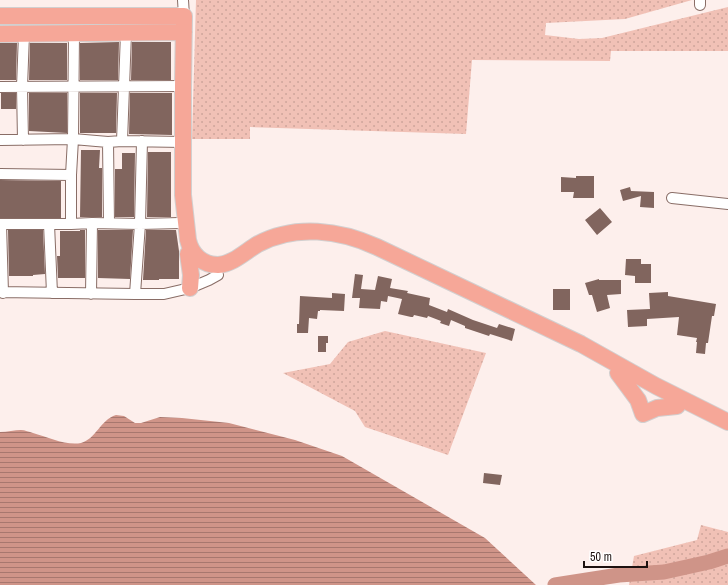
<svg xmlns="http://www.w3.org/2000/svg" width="728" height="585" font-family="'Archivo Narrow',sans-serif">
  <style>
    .grass { fill: url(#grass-dots) }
    .water { fill: url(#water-rules) }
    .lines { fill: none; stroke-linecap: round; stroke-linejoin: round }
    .river { stroke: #cf9488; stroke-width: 15 }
    .building { fill: #81655e }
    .minor-casing { stroke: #896d66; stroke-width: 12 }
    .primary-casing { stroke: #d2cfcf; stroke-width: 18 }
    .minor { stroke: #fff; stroke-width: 10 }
    .primary { stroke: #f6a798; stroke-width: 16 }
  </style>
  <defs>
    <pattern id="grass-dots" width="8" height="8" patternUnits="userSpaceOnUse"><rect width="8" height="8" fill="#f1c1b6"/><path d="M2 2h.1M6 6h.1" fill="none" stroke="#cea59b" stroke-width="1.8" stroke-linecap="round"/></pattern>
    <pattern id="water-rules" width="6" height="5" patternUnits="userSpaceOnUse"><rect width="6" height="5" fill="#cf9488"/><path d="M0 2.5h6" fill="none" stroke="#a7776e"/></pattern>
  </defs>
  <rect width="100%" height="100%" fill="#fdefec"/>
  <path class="grass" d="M196,0H692L625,19L546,23L545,35L579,39L602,38L728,7V51H611L610,61L472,60L466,134L250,127V139H192Z
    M385,331L486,353L448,455L365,427L355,411L283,373L330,364L348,342Z
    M701,525L728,532V585H629L634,556L697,540Z"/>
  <path class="water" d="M116,415L124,416L135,423H141L160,417L182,418L229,423L295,440L342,456L485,538L536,585H0V432C7,432 15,430 21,430C25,430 29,432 33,433C47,437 67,446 81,443C96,439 100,420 116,415Z"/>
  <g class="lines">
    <path class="river" d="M555,585L619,575L664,572L709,562L728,556"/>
  </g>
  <path class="building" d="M119,42L118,80H80V43Z
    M132,42H171V80H131Z
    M0,43H17L16,80H0Z
    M30,43H67V80H29Z
    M1,93H16V109H1Z
    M29,93H67V133L29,131Z
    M80,93H117L116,133H80Z
    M130,93H172V135L129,134Z
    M81,150H100L99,168H102V217H80Z
    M148,152H171V217H147Z
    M122,153H135L134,217H115V169H122Z
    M576,176H594V198H573L574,192H561V177L576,178Z
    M0,180L61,181V218H0Z
    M630,187L631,191L654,192V208L640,207L641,196L623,201L620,190Z
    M600,208L612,222L597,235L585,220Z
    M8,230H43L45,274L33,275V276H9Z
    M80,230H85V278H58L57,256H60V231H80Z
    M98,230H133L130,279L98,278Z
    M146,230H176L179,251V279H159V280H143Z
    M626,259H641V264H651V283H635V276L625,275Z
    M355,274L363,275L361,289L375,290L378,276L392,279L390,288L408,291L407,293L430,298L429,305L447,312L448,309L473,320L497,328L499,324L515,329L512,341L490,334L489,336L465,328V326L451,320L449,326L440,323L441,321L428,316L427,318L414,315L413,317H411L398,314L402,299L388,296L387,302L381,301L380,309L359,308L360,298H352Z
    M599,279V280H621V294L607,295L610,308L597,312L592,295H589L585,283Z
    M553,289H570V310H553Z
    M668,292V296L716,304L714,316H712L708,343H706L705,354L696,353L697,342H696L697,338L677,335L679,317L647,319V326L628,327L627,310L650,309L649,293Z
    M332,293L345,294L344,311L320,310V311H318L317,319L309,318L308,333H297V324H299L300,296L332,298Z
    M318,336H328V343H326V352H318Z
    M484,473L502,475L500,485L483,483Z"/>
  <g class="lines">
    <defs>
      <path id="minor" d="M183,0L184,16
        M700,0V5
        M0,87L183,86
        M0,140L73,139L108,142L122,141L183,142
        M23,140L22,87L24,34
        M122,141L126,33
        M108,142L109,223
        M0,174L71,175
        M672,198L728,204
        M0,224H71L92,223L140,224L180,223
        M1,224L3,293
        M49,224L52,293
        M71,224V175L73,139L74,34
        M0,292L135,294H164L190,288L209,280L218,275
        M91,294L92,223
        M135,294L140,224L142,141"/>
      <path id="primary" d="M0,16H184L183,86V195L188,240C191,254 202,265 218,265C233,264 246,251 258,244C295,224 340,230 377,247L581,344L656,386L728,422
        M0,34L184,32
        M188,254L191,275L190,288
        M618,373L638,400L643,414L657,408L677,406"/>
    </defs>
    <use href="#minor" class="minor-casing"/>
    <use href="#primary" class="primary-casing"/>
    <use href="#minor" class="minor"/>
    <use href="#primary" class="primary"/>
  </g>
  <path d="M584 561v6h63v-6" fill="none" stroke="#1c110f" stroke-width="2"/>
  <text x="590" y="561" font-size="12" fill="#1c110f" stroke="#ffffff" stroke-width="3" paint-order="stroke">50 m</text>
</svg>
